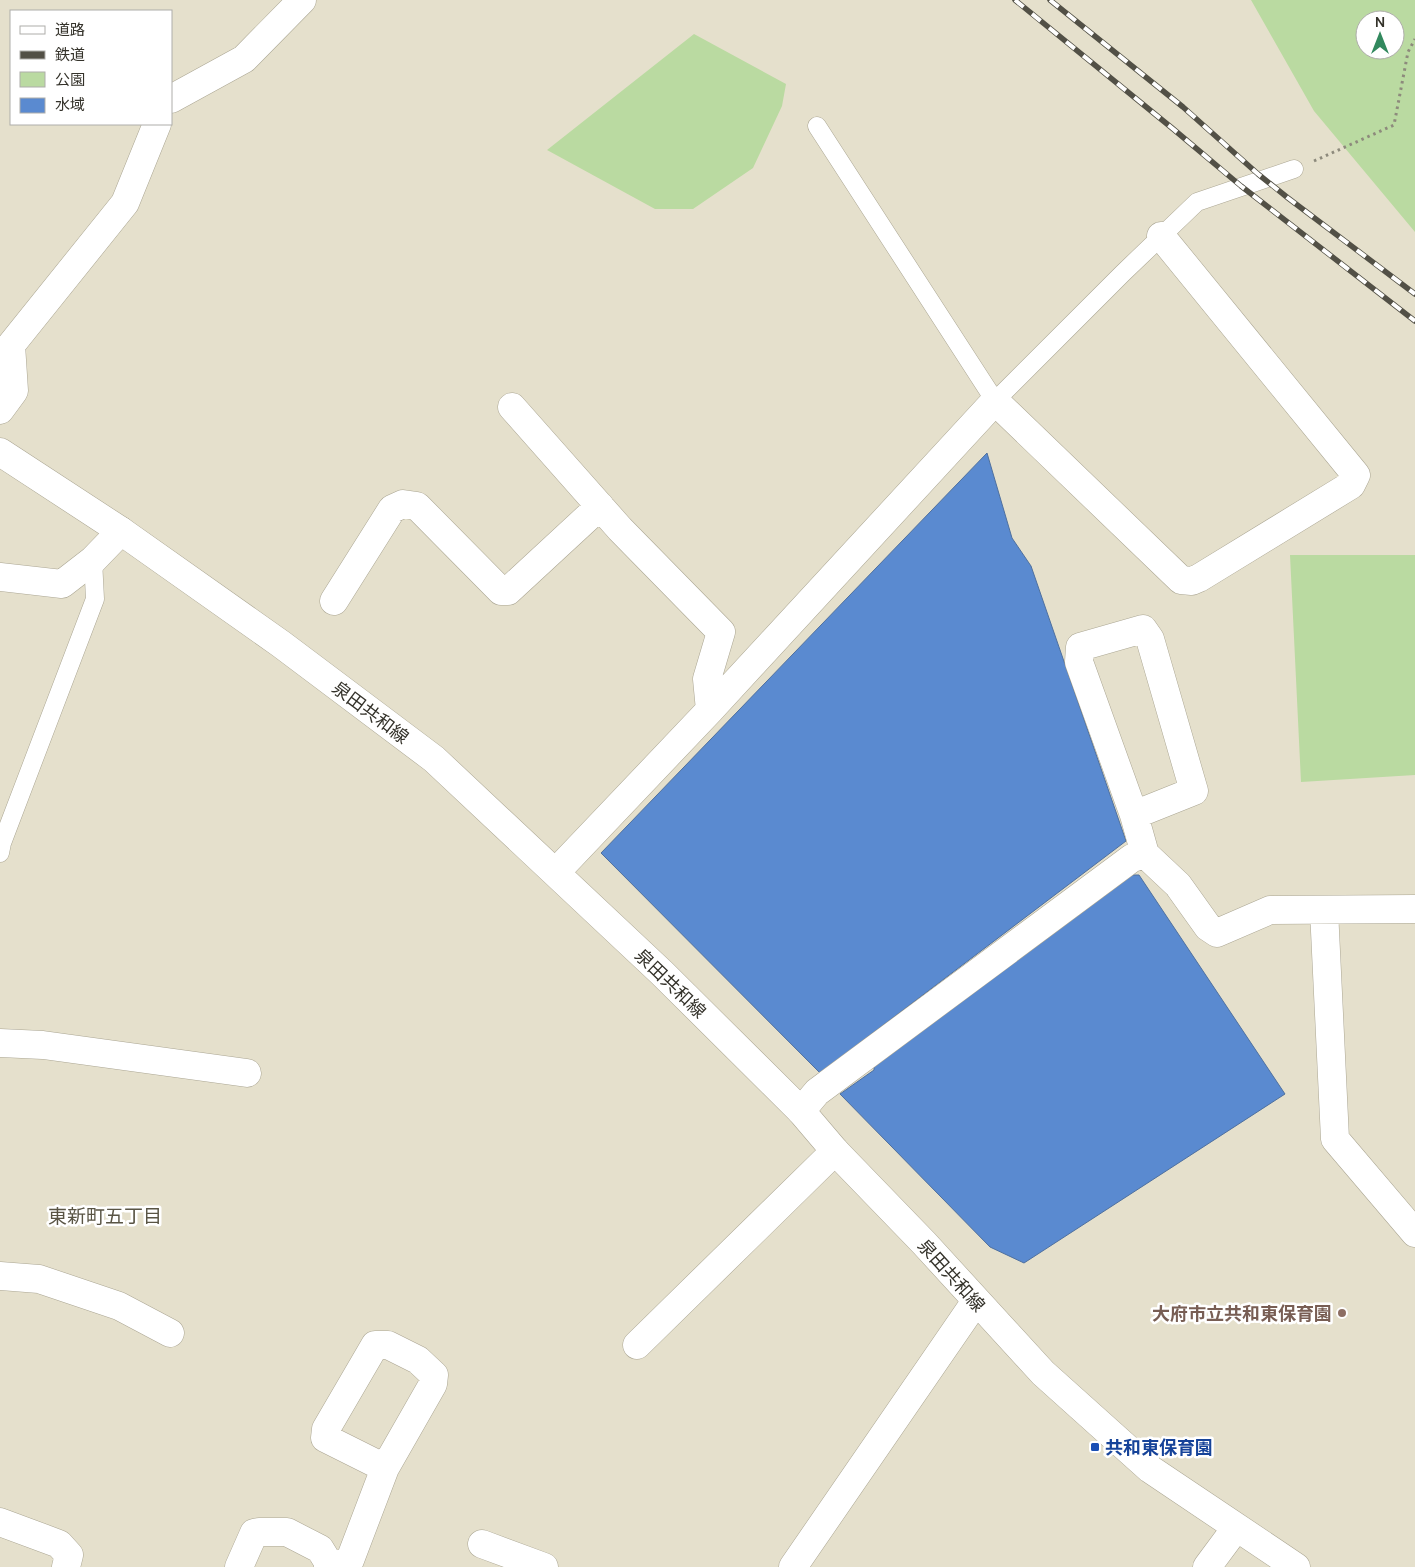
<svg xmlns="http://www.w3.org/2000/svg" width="1415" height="1567" font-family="Manrope,'Noto Sans JP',sans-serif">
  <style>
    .green { fill: #badaa1; fill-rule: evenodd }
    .water { fill: #5a8ad0; stroke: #4f709e }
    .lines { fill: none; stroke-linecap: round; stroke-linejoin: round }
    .service-casing { stroke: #aba693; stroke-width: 19 }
    .minor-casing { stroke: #aba693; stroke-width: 29 }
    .secondary-casing { stroke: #aba693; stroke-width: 29 }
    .path { stroke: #8d8a7c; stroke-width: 3; stroke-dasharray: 2.5 4; stroke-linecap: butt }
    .service { stroke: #fff; stroke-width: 18 }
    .minor { stroke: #fff; stroke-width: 28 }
    .secondary { stroke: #fff; stroke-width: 28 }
    .rail-casing { stroke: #525046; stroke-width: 5.5 }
    .rail { stroke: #fff; stroke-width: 4; stroke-dasharray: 11; stroke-linecap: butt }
    .education-dot { fill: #8d6e63; stroke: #fff; stroke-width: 2 }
    .transit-dot { fill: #1a4fb4; stroke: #fff; stroke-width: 2 }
    .labels { text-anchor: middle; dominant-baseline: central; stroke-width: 5; stroke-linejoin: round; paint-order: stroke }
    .street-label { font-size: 18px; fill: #34322a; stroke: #fff }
    .education-label { font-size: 18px; font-weight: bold; fill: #785e54; stroke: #fff; text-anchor: end }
    .transit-label { font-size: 18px; font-weight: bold; fill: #164399; stroke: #fff; text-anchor: start }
    .neighbourhood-label { font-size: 19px; fill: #595444; stroke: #fff }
  </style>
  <rect width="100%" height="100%" fill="#e5e0cc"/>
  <path class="green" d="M1251,0H1415V232L1314,111ZM1365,20H1395V50H1365Z
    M694,34L786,84L782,106L753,168L693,209H655L547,150Z
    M1290,555H1415V775L1301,782Z"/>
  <path class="water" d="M987,453L1012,538L1031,566L1126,841L820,1073L601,853Z
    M1122,875H1139L1285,1094L1024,1263L990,1247L840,1094L874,1070V1058Z"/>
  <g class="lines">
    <defs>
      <path id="service" d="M817,126L995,401L1123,273L1197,202L1294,169
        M0,853L2,843L95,599L93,560"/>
      <path id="minor" d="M171,99L244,59L302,0
        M512,407L620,529L721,632L707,679L710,710
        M0,410L14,391L11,345L125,203L157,124
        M0,577L62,584L93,560L121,531
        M334,601L392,509L403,504L417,506L501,591H508L600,506
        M1134,815L1194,791L1150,639L1143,629L1080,647L1079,662L1134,815L1145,854L1178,885L1208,927L1217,933L1270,910L1415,909
        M556,872L710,710L995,401L1181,580L1192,581L1199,578L1351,485L1356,475L1161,236
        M1324,910L1335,1139L1415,1233
        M0,1043L43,1045L247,1073
        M801,1111L817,1092L1132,858L1145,854
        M0,1276L39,1279L119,1306L170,1333
        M637,1345L835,1151
        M0,1522L59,1544L69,1555L66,1567
        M482,1544L544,1567
        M239,1567L254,1533L259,1532H287L320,1549L328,1562V1567
        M335,1567L350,1560L385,1468L433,1384L434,1375L418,1360L388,1345H375L326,1429L325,1438L385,1468
        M793,1567L976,1301
        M1207,1567L1236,1528"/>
      <path id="secondary" d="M0,452L121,531L281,644L434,759L662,973L801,1111L835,1151L924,1243L1043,1373L1150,1469L1296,1567"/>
    </defs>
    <use href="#service" class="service-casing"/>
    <use href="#minor" class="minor-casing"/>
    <use href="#secondary" class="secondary-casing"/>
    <path class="path" d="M1314,161L1394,125L1408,52L1415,39"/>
    <use href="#service" class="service"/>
    <use href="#minor" class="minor"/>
    <use href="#secondary" class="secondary"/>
    <defs>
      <path id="rail" d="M1015,0L1172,128L1241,186L1415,321
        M1050,0L1183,107L1258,174L1288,198L1415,294"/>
    </defs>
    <use href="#rail" class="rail-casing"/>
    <use href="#rail" class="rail"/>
  </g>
  <circle class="education-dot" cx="1342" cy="1313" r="5"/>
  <rect class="transit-dot" x="1090" y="1442" width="10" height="10" rx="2.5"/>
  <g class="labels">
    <g class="street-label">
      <text transform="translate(371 712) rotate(37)">泉田共和線</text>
      <text transform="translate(671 983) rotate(44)">泉田共和線</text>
      <text transform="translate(952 1275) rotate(48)">泉田共和線</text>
    </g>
    <g class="education-label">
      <text x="1332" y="1313">大府市立共和東保育園</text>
    </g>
    <g class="transit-label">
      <text x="1105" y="1447">共和東保育園</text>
    </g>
    <g class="neighbourhood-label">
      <text x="105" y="1216">東新町五丁目</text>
    </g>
  </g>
  <rect x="10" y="10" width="162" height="115" fill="#ffffff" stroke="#aeadaa"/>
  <rect x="20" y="26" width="25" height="8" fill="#ffffff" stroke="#aeadaa"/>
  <text x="55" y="35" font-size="15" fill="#34322a">道路</text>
  <rect x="20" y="51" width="25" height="8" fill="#525046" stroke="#aeadaa"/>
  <text x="55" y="60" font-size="15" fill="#34322a">鉄道</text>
  <rect x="20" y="72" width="25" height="15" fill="#badaa1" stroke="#aeadaa"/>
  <text x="55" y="85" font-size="15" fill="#34322a">公園</text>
  <rect x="20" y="98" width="25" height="15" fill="#5a8ad0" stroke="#aeadaa"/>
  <text x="55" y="110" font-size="15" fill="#34322a">水域</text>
  <g transform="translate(1380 35)"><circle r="24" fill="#ffffff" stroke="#aeadaa"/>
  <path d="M0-4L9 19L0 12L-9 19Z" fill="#32895e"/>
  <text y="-8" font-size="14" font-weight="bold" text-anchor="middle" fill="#34322a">N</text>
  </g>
</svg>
